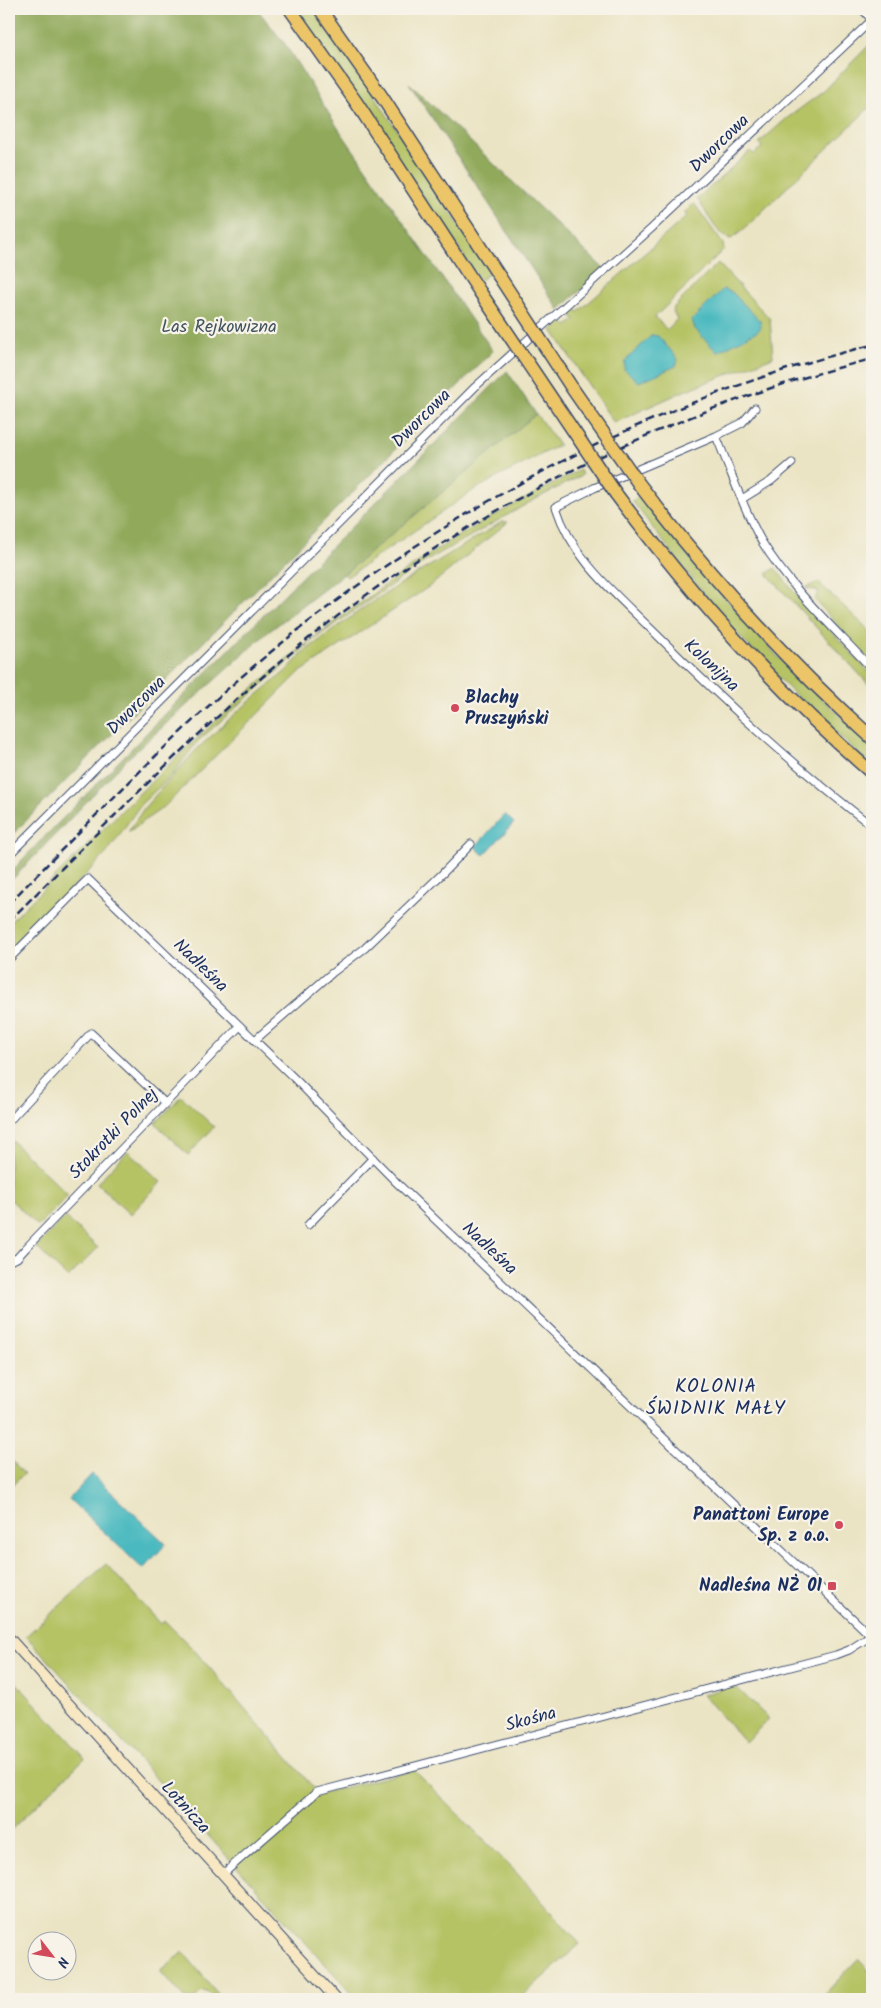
<svg xmlns="http://www.w3.org/2000/svg" width="881" height="2008" font-family="Kalam,sans-serif">
  <style>
    .green { fill: #b6c365; stroke: #687962 }
    .forest { fill: #90a95a; stroke: #566c5c }
    .water { fill: #4bbac0; stroke: #33748f }
    .lines { fill: none; stroke-linecap: round; stroke-linejoin: round }
    .minor-casing { stroke: #3a4a6d; stroke-width: 9 }
    .secondary-casing { stroke: #3a4a6d; stroke-width: 12 }
    .motorway-casing { stroke: #3a4a6d; stroke-width: 15 }
    .minor { stroke: #fff; stroke-width: 7 }
    .secondary { stroke: #f7e8c3; stroke-width: 10 }
    .motorway { stroke: #ecc569; stroke-width: 12 }
    .rail { stroke: #1b2f5e; stroke-width: 2.5; stroke-dasharray: 8 4; stroke-linecap: butt }
    .motorway-bridge-casing { stroke: #3a4a6d; stroke-width: 15; stroke-linecap: butt }
    .motorway-bridge { stroke: #ecc569; stroke-width: 12 }
    .poi-dot { fill: #d1495b; stroke: #f7f3e8; stroke-width: 2 }
    .labels { text-anchor: middle; dominant-baseline: central; stroke-width: 4.5; stroke-linejoin: round; paint-order: stroke }
    .street-label { font-size: 18px; fill: #1b2f5e; stroke: #f7f3e8 }
    .park-label { font-size: 18px; fill: #425460; stroke: #f7f3e8 }
    .poi-label { font-size: 18px; font-weight: bold; fill: #1b2f5e; stroke: #f7f3e8; text-anchor: end }
    .neighbourhood-label { font-size: 19px; letter-spacing: 1px; fill: #1b2f5e; stroke: #f7f3e8 }
  </style>
  <rect width="100%" height="100%" fill="#f7f3e8"/>
  <filter id="ink" filterUnits="userSpaceOnUse"><feTurbulence type="fractalNoise" baseFrequency=".02" numOctaves="2"/><feDisplacementMap in="SourceGraphic" scale="10" xChannelSelector="R" yChannelSelector="G"/><feConvolveMatrix kernelMatrix="1 2 1 2 8 2 1 2 1" color-interpolation-filters="sRGB"/></filter>
  <filter id="wash" filterUnits="userSpaceOnUse"><feTurbulence type="fractalNoise" baseFrequency=".0096" numOctaves="4" result="noise"/><feDisplacementMap in="SourceGraphic" scale="20" xChannelSelector="R" yChannelSelector="G"/><feGaussianBlur stdDeviation="1.12" result="paint"/><feColorMatrix in="noise" values="0 0 0 0 0 0 0 0 0 0 0 0 0 0 0 0 0 1.4 0 .05"/><feComposite in="paint" operator="in"/></filter>
  <g filter="url(#wash)">
    <rect width="100%" height="100%" fill="#ebe4c4"/>
    <path class="green" d="M295,9H313L378,101L490,273L480,280Z
      M872,42V105L742,231L731,239C715,235 707,211 697,199L750,151L754,154L762,147L759,143L786,119L824,91Z
      M694,203L723,244L724,249L655,317L667,330L677,319L673,312L674,307L718,263L770,319L773,357L684,391L614,423L552,330L562,321L567,326L575,320L571,314L576,309L578,312L687,216L684,213Z
      M536,414L559,445L474,490L347,577L344,574Z
      M580,470L582,475L534,500L421,564L314,639L198,741L171,776L141,804L106,854L9,952V923C96,837 182,746 277,668C335,620 396,575 460,535C499,512 540,491 580,470Z
      M641,495L709,580L778,657L872,746V766C832,729 791,693 754,652C710,605 672,552 632,501Z
      M502,522H508L430,586L299,673L164,807L128,832L144,808L195,751L237,712L286,671L305,651L363,608L413,576Z
      M775,568L795,593L872,675V688L767,574Z
      M818,582L872,633V663L815,600L819,591L805,588Z
      M181,1096L214,1127L188,1155L155,1123Z
      M9,1138L68,1195L38,1226L9,1198Z
      M128,1151L161,1182L130,1215L97,1183Z
      M65,1217L98,1248L68,1278L36,1247Z
      M9,1457L24,1474L9,1488Z
      M106,1564L161,1624L165,1621L195,1651L319,1794L414,1770L513,1869L580,1944L519,1999H357L26,1636Z
      M9,1675L85,1758L9,1832Z
      M734,1685L769,1719L745,1742L703,1695Z
      M183,1952L222,1999C214,1999 210,1992 202,1991L194,1999H186L160,1971Z
      M858,1959L872,1974V1999H820Z"/>
    <path class="forest" d="M9,9H257L285,44L338,128L493,351L9,838Z
      M409,83L604,269L559,310Z
      M507,371L536,414L344,574L267,633L127,759L9,883V875L21,861L182,697Z"/>
    <path class="water" d="M723,289L732,292L760,321L761,327L758,331L717,352L695,329L692,320Z
      M652,335L658,336L678,359L676,366L639,382L624,369L625,361Z
      M505,814L514,823L484,855L475,847Z
      M92,1474L166,1544L143,1569L69,1499Z"/>
  </g>
  <g filter="url(#ink)">
    <g class="lines">
      <defs>
        <path id="minor" d="M862,9L872,20
          M716,436L742,423L755,408
          M742,499L771,481L792,463
          M872,669C835,629 790,588 762,542C743,509 731,471 716,436L594,488L556,507C572,559 616,594 653,631C722,700 795,767 872,826
          M9,855L475,387L652,228L872,20
          M9,959L88,879L296,1080L396,1182L872,1637
          M255,1040L332,973L365,948L442,874L471,844
          M9,1121L91,1033L165,1103
          M308,1225L373,1158
          M9,1261L17,1258L26,1248L240,1026
          M223,1874L317,1792L836,1655L849,1650L871,1636"/>
        <path id="secondary" d="M9,1638L336,1999"/>
        <path id="motorway" d="M290,9L356,102L480,292
          M320,9L382,97L499,276
          M639,484C709,576 786,661 872,738
          M616,494C692,596 776,690 872,773"/>
      </defs>
      <use href="#minor" class="minor-casing"/>
      <use href="#secondary" class="secondary-casing"/>
      <use href="#motorway" class="motorway-casing"/>
      <use href="#minor" class="minor"/>
      <use href="#secondary" class="secondary"/>
      <use href="#motorway" class="motorway"/>
      <path class="rail" d="M9,903C89,823 168,739 254,666C433,515 645,402 872,345
        M9,921C105,826 198,728 303,643C469,510 666,410 872,359"/>
      <defs>
        <path id="motorway-bridge" d="M499,276L572,388L639,484
          M480,292L616,494"/>
      </defs>
      <use href="#motorway-bridge" class="motorway-bridge-casing"/>
      <use href="#motorway-bridge" class="motorway-bridge"/>
    </g>
  </g>
  <g class="poi-dot">
    <circle cx="455" cy="708" r="5"/>
    <circle cx="839" cy="1525" r="5"/>
    <rect x="827" y="1581" width="10" height="10" rx="2.5"/>
  </g>
  <g class="labels">
    <g class="street-label">
      <text transform="translate(720 144) rotate(-44)">Dworcowa</text>
      <text transform="translate(422 419) rotate(-45)">Dworcowa</text>
      <text transform="translate(711 666) rotate(43)">Kolonijna</text>
      <text transform="translate(137 706) rotate(-45)">Dworcowa</text>
      <text transform="translate(200 966) rotate(44)">Nadleśna</text>
      <text transform="translate(114 1134) rotate(-46)">Stokrotki Polnej</text>
      <text transform="translate(489 1249) rotate(43)">Nadleśna</text>
      <text transform="translate(531 1720) rotate(-15)">Skośna</text>
      <text transform="translate(185 1808) rotate(48)">Lotnicza</text>
    </g>
    <g class="park-label">
      <text x="219" y="327">Las Rejkowizna</text>
    </g>
    <g class="poi-label">
      <text x="465" y="698" text-anchor="start">Blachy<tspan x="465" dy="21">Pruszyński</tspan></text>
      <text x="829" y="1515">Panattoni Europe<tspan x="829" dy="21">Sp. z o.o.</tspan></text>
      <text x="822" y="1586">Nadleśna NŻ 01</text>
    </g>
    <g class="neighbourhood-label">
      <text x="716" y="1387">KOLONIA<tspan x="716" dy="22">ŚWIDNIK MAŁY</tspan></text>
    </g>
  </g>
  <rect width="881" height="2008" fill="none" stroke="#f7f3e8" stroke-width="30"/>
  <g transform="translate(52 1956) rotate(121)"><circle r="24" fill="#f7f3e8" stroke="#9fa5b1"/>
  <path d="M0-4L9 19L0 12L-9 19Z" fill="#d1495b"/>
  <text y="-8" font-size="14" font-weight="bold" text-anchor="middle" fill="#1b2f5e">N</text>
  </g>
</svg>
